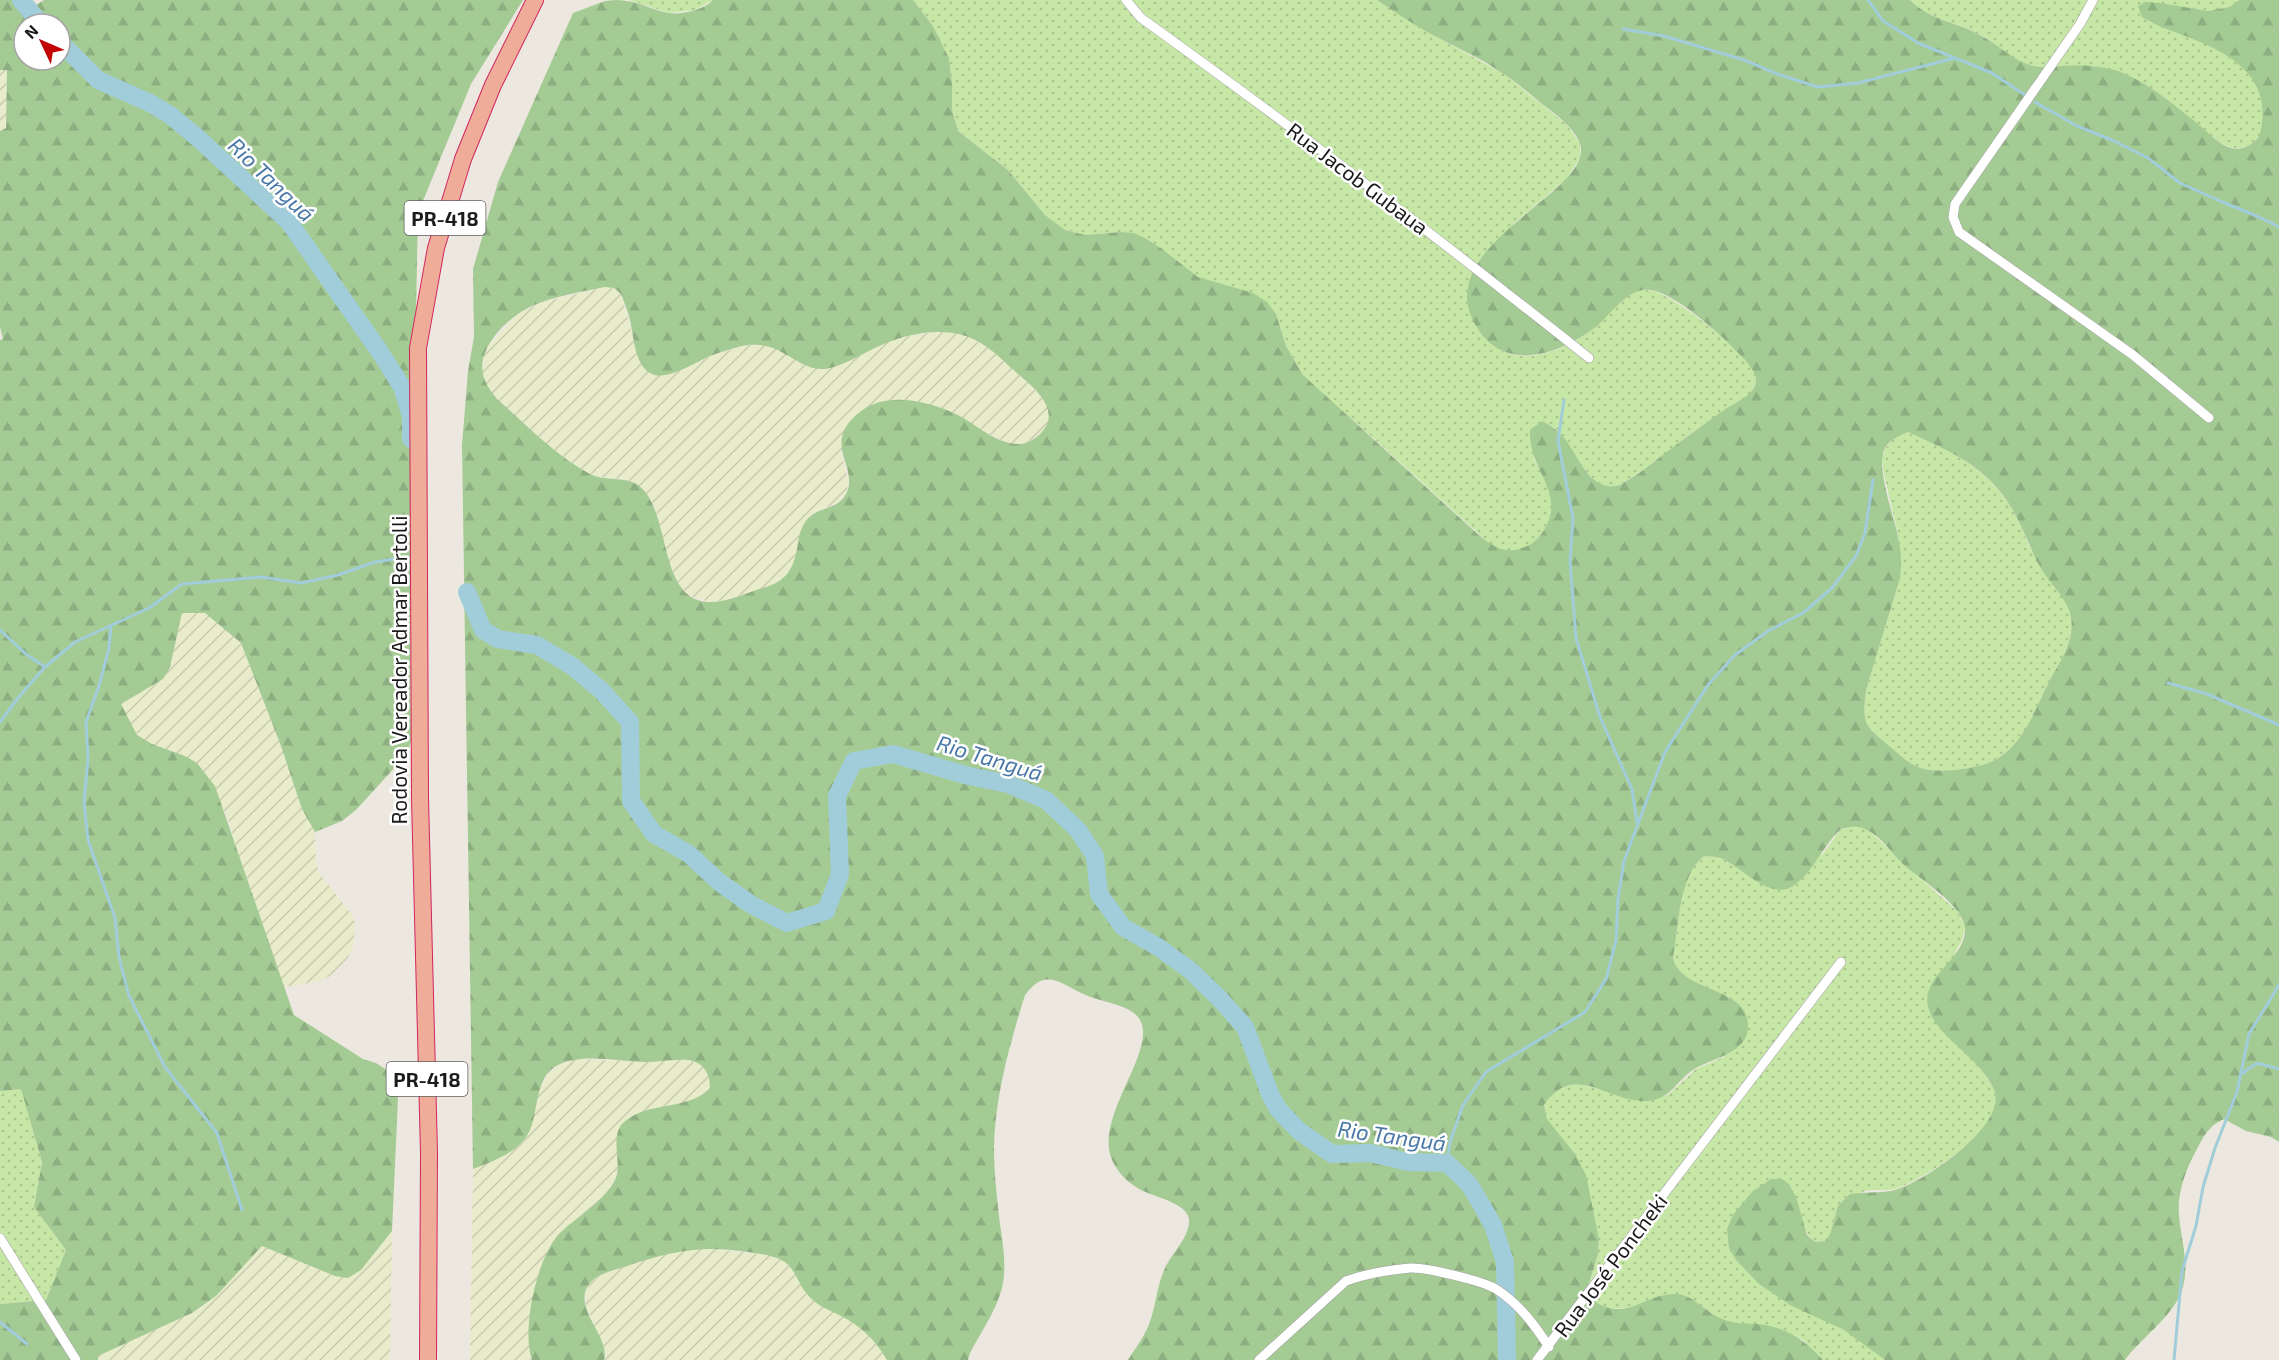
<svg xmlns="http://www.w3.org/2000/svg" width="2279" height="1360" font-family="'Exo 2',sans-serif">
  <style>
    .farmland { fill: url(#farmland-furrows) }
    .grass { fill: url(#grass-dots) }
    .forest { fill: url(#forest-firs); fill-rule: evenodd }
    .lines { fill: none; stroke-linecap: round; stroke-linejoin: round }
    .stream { stroke: #a1cdda; stroke-width: 3 }
    .river { stroke: #a1cdda; stroke-width: 18 }
    .minor-casing { stroke: #a2a2a2; stroke-width: 10 }
    .trunk-casing { stroke: #d12660; stroke-width: 18 }
    .minor { stroke: #fff; stroke-width: 9 }
    .trunk { stroke: #efac98; stroke-width: 16 }
    .labels { text-anchor: middle; dominant-baseline: central; stroke-width: 5; stroke-linejoin: round; paint-order: stroke }
    .shield { fill: #fff; stroke: #5f5f5f; stroke-width: 1.5 }
    .shield-label { font-size: 20px; font-weight: bold; fill: #1b1b1b }
    .street-label { font-size: 21px; fill: #1b1b1b; stroke: #fff }
    .water-label { font-size: 22px; font-style: italic; fill: #4a78a7; stroke: #fff }
  </style>
  <defs>
    <pattern id="farmland-furrows" width="10" height="10" patternUnits="userSpaceOnUse" patternTransform="scale(1.5)"><rect width="10" height="10" fill="#e9eccb"/><path d="M-1 1l2-2M0 10L10 0M9 11l2-2" fill="none" stroke="#c7caae"/></pattern>
    <pattern id="grass-dots" width="8" height="8" patternUnits="userSpaceOnUse" patternTransform="scale(1.5)"><rect width="8" height="8" fill="#c6e7a6"/><path d="M2 2h.1M6 6h.1" fill="none" stroke="#aac68e" stroke-width="1.8" stroke-linecap="round"/></pattern>
    <pattern id="forest-firs" width="22" height="20" patternUnits="userSpaceOnUse" patternTransform="scale(1.5)"><rect width="22" height="20" fill="#a5cb95"/><path d="M5 1l3.5 6h-7zM16 11l3.5 6h-7z" fill="#8dae80"/></pattern>
  </defs>
  <rect width="100%" height="100%" fill="#ece8e0"/>
  <path class="farmland" d="M7,69L6,128L0,131V70Z
    M605,287L614,288L621,294L641,364L650,373L678,371L710,356L747,345H762L777,348L808,367L826,369L886,342L902,337L935,332L957,333L976,340L989,348L1028,383L1043,399L1050,413L1048,424L1041,434L1028,442L1017,444L1003,441L987,433L841,451L848,479L847,491L839,502L813,513L800,531L796,561L787,577L775,584L726,600L710,602L692,597L680,586L668,561L655,507L647,494L636,484L624,479L596,477L565,460L497,399L487,387L482,373L484,355L490,344L517,315L542,302Z
    M182,613H206L241,643L281,746L302,809L315,832L316,862L319,873L351,913L355,922L354,944L348,958L330,976L317,982L284,987L236,847L227,815L185,756L152,744L137,735L121,704L163,679L170,667Z
    M578,1059L647,1062L683,1059L701,1064L710,1076V1089L701,1097L689,1102L651,1109L617,1136L619,1165L615,1180L606,1193L557,1237L548,1250L530,1357L532,1360H470L473,1169L508,1153L524,1141L535,1114L538,1093L548,1074L558,1065Z
    M392,1231L390,1360H98V1356L192,1313L216,1296L262,1245L335,1276L361,1270Z
    M707,1248L768,1255L783,1261L791,1268L807,1294L859,1326L880,1348L887,1360H604L606,1356L600,1338L586,1306V1292L590,1283L603,1274L657,1256L678,1250Z"/>
  <path class="grass" d="M629,0H713L695,10L669,13Z
    M913,0H1377L1426,31L1504,74L1567,125L1580,144V158L1566,179L1513,224L1500,350C1506,352 1514,356 1521,356C1548,358 1580,341 1599,323C1611,313 1622,297 1637,291C1644,289 1653,290 1659,293C1679,301 1756,358 1756,379C1756,387 1751,393 1745,398C1732,408 1716,415 1703,425C1685,436 1626,489 1609,487C1587,484 1570,444 1555,428L1534,459C1541,473 1553,491 1553,508C1553,529 1528,556 1505,551C1501,550 1496,547 1492,546L1370,435L1322,394L1303,375L1286,346L1276,314L1198,277L1145,238L1120,232L1085,235L1065,230L1045,215L1008,170L958,131L952,110V83L949,58L933,26Z
    M1910,0H2239L2229,7L2208,11L2191,9L2163,28C2191,37 2267,57 2276,88C2279,101 2274,116 2267,127C2260,139 2249,149 2235,148C2217,147 2185,112 2169,101C2156,91 2142,81 2127,75C2091,60 2073,69 2037,67C2018,65 2002,48 1986,38C1963,23 1930,21 1910,0Z
    M1908,432C1956,454 1993,470 2018,520C2024,530 2026,543 2033,553C2044,572 2061,590 2069,610C2078,634 2062,658 2051,678C2036,706 2027,738 2000,757C1983,769 1940,774 1921,768C1908,764 1898,753 1888,745C1880,738 1870,731 1866,722C1863,711 1865,700 1866,690L1900,578L1899,538L1884,474L1882,458L1885,449L1893,439Z
    M1859,826L1869,830L1903,863L1958,912L1965,927L1962,940L1956,951L1940,1027C1958,1046 1983,1066 1994,1090C2010,1126 1926,1178 1898,1188C1886,1192 1873,1188 1862,1192C1854,1196 1846,1202 1838,1206L1830,1234L1825,1241L1815,1242C1798,1227 1799,1203 1789,1184L1820,1317L1863,1341L1885,1360H1823L1803,1340L1765,1325H1738L1718,1318L1691,1299L1665,1295L1628,1308L1607,1309L1593,1301L1589,1283L1598,1254L1599,1239L1591,1209L1547,1119L1544,1105C1554,1090 1559,1086 1578,1084L1647,1101L1668,1095L1696,1069L1724,1057L1729,997C1710,988 1678,982 1673,958C1679,928 1678,876 1704,856L1720,857L1735,866L1822,855L1841,829Z
    M21,1089L42,1162L34,1207L66,1250L46,1300L0,1304V1091Z"/>
  <path class="forest" d="M0,0H28L36,5L44,0H523L471,84L418,213L410,612L411,741L407,754L356,810L342,821L315,832L302,809L281,746L241,643L205,613H182L170,667L163,679L121,704L137,735L152,744L185,756L197,763L215,786L294,1015L363,1059L376,1063L388,1071L396,1084L398,1099L392,1231L361,1270L348,1278L335,1276L262,1246L216,1296L192,1313L98,1356V1360H0V1304L46,1300L66,1250L34,1207L42,1162L21,1089L0,1091V340L3,339L0,327V131L6,128L7,70H0ZM24,24H60V60H24Z
    M616,0C637,0 649,9 668,13C681,15 704,10 713,0H913L933,26L949,58L952,83V110L958,131L1008,170L1045,215L1065,230L1085,235L1120,232L1134,233L1145,238L1162,249L1198,277L1253,293L1267,302L1276,314L1286,346L1303,375L1471,528C1488,543 1504,558 1527,546C1534,543 1540,537 1544,530C1567,493 1528,470 1530,430L1542,421C1551,426 1558,430 1564,438C1577,453 1585,481 1607,486C1613,487 1618,486 1623,483C1638,475 1651,464 1664,454C1685,438 1705,423 1727,408C1736,403 1748,397 1754,388C1760,377 1751,367 1744,359C1726,339 1677,294 1651,290C1628,287 1612,313 1597,326C1561,354 1505,375 1476,326C1427,245 1596,192 1580,144C1574,127 1555,114 1542,104C1529,93 1516,82 1502,73C1479,57 1453,46 1429,33C1411,23 1394,11 1377,0H1910C1930,21 1963,23 1987,39C2002,48 2015,61 2033,66C2042,68 2052,66 2061,66C2085,65 2109,65 2132,77C2156,89 2177,107 2198,124C2208,132 2219,145 2231,148C2242,151 2252,145 2259,137C2279,68 2213,46 2166,29C2158,26 2150,21 2142,17L2138,6L2145,2L2160,3L2208,11L2229,7L2239,0H2279V1142L2271,1137L2246,1131L2224,1119C2210,1125 2204,1135 2197,1149C2186,1169 2177,1192 2179,1215C2181,1241 2191,1267 2181,1293C2170,1319 2141,1338 2125,1360H1885L1844,1330L1790,1305L1759,1284L1736,1260L1729,1248L1727,1229L1733,1215L1752,1192L1771,1179H1782L1789,1184L1796,1197L1807,1235L1815,1242L1825,1241L1830,1234L1838,1206L1850,1194C1863,1192 1878,1193 1891,1191C1921,1185 2009,1125 1994,1090C1982,1060 1942,1040 1930,1013C1915,977 1966,961 1965,929C1965,924 1961,916 1958,912C1944,893 1921,880 1903,864C1891,853 1882,837 1867,830C1858,825 1851,827 1841,829C1822,846 1815,871 1793,886C1771,901 1742,868 1723,859C1717,856 1710,857 1704,856C1678,876 1679,928 1673,958C1681,993 1745,985 1748,1024C1750,1052 1714,1058 1696,1068C1677,1079 1672,1099 1648,1101C1609,1104 1574,1060 1544,1105L1547,1119L1575,1154L1586,1175L1599,1239L1598,1254L1589,1283L1594,1301C1628,1323 1644,1293 1676,1294C1694,1295 1705,1312 1720,1318C1737,1326 1748,1322 1765,1325C1789,1329 1807,1342 1823,1360H1128C1134,1350 1142,1340 1147,1329C1156,1310 1156,1287 1165,1268C1172,1253 1187,1240 1189,1223C1192,1202 1149,1197 1136,1187C1126,1181 1117,1171 1112,1160C1092,1114 1167,1042 1135,1014C1123,1004 1103,1002 1088,996C1080,993 1072,988 1064,984C1045,975 1037,980 1025,995C1010,1043 995,1096 994,1147C994,1173 997,1198 1000,1224C1003,1245 1007,1266 1002,1288C996,1311 981,1332 970,1353L968,1360H887C876,1341 861,1326 841,1316C829,1310 817,1306 807,1294C798,1284 796,1269 783,1261C773,1255 760,1254 748,1252C700,1245 673,1251 627,1266C616,1270 599,1273 590,1283C570,1307 611,1336 604,1360H532C521,1330 537,1257 559,1234C575,1218 605,1200 615,1180C623,1164 609,1137 623,1123C647,1100 687,1112 710,1088C710,1069 699,1058 678,1060C668,1060 657,1062 646,1062C618,1062 587,1053 560,1064C530,1077 542,1119 524,1140C511,1155 491,1162 473,1169L462,445L468,371L474,337L473,269L498,182L573,13L605,1ZM605,287L614,288L621,294C624,302 628,311 630,320C634,336 634,366 652,374C667,381 696,362 710,356C720,352 731,349 742,346C782,338 795,371 825,369C841,367 860,355 875,348C905,333 948,324 979,342C991,349 1001,358 1011,368C1027,382 1064,408 1042,432C1037,438 1027,444 1019,444C996,444 977,425 958,415C929,401 888,391 861,411C820,442 858,465 847,492C836,517 805,499 798,542C795,565 789,580 766,587C749,592 731,601 713,602C656,605 673,510 638,485C624,476 606,481 592,475C556,457 527,425 497,399C491,391 485,384 483,374C477,347 509,316 532,306C554,296 581,292 605,287ZM1908,432C1956,454 1994,470 2018,520C2025,533 2030,548 2037,561C2045,579 2062,592 2069,610C2078,635 2062,658 2051,678C2036,706 2027,738 2000,757C1983,769 1940,774 1921,768C1908,764 1898,753 1888,745C1880,738 1870,731 1866,722C1863,711 1865,700 1866,690L1900,578C1902,564 1901,550 1898,536C1894,516 1875,466 1885,448C1891,439 1899,436 1908,432Z"/>
  <g class="lines">
    <path class="stream" d="M1868,0L1883,21L1918,43L1992,73L2025,95
      M1623,29L1664,36L1744,60L1780,75L1818,87L1858,83L1955,58
      M2035,102L2077,126L2112,140L2148,158L2180,183L2220,201L2259,217L2279,227
      M1564,400L1558,441L1573,518L1570,561L1576,638L1600,717L1632,789L1637,823
      M111,625L109,648L99,686L86,722L88,759L84,802L88,840L115,918L119,957L129,996L165,1067L217,1133L242,1210
      M0,630L27,655L45,667
      M2168,683L2207,694L2279,725
      M0,722L18,698L45,667L75,642L149,608L182,584L261,577L301,583L338,575L375,562L407,557
      M2243,1073L2257,1063L2279,1069
      M1447,1163L1450,1142L1463,1105L1486,1072L1585,1012L1606,979L1616,941L1618,899L1624,861L1665,752L1708,685L1735,655L1768,631L1803,613L1832,588L1856,556L1865,533L1873,480
      M0,1322L27,1344
      M2174,1360L2182,1271L2196,1226L2203,1187L2215,1148L2237,1092L2249,1034L2279,985"/>
    <path class="river" d="M21,0L41,24
      M60,42L98,80L150,103L170,115L199,139L289,222L380,352L402,387L411,416V439
      M467,592L483,630L498,639L537,645L572,666L602,691L630,722L631,801L654,834L689,854L719,882L752,905L787,923L826,911L840,874L837,796L854,761L893,754L969,776L1008,784L1046,800L1078,830L1095,856L1099,894L1123,927L1158,947L1190,970L1219,998L1245,1027L1270,1094L1278,1109L1299,1131L1332,1154L1370,1153L1408,1162L1447,1163L1468,1183L1474,1192L1493,1225L1505,1262L1507,1360"/>
    <defs>
      <path id="minor" d="M1126,0L1141,18C1293,127 1442,241 1589,358
        M2093,0L2080,24L1955,204L1953,217L1959,232L2133,355L2209,418
        M0,1238L76,1360
        M1259,1360L1346,1281C1365,1274 1389,1270 1410,1268C1425,1267 1483,1281 1496,1289C1519,1304 1534,1324 1549,1347
        M1537,1360L1841,962"/>
      <path id="trunk" d="M428,1360L429,1153L420,798L418,348L436,248L463,159L493,85L535,0"/>
    </defs>
    <use href="#minor" class="minor-casing"/>
    <use href="#trunk" class="trunk-casing"/>
    <use href="#minor" class="minor"/>
    <use href="#trunk" class="trunk"/>
  </g>
  <g class="labels">
    <g class="shield">
      <rect x="404.5" y="201" width="81" height="34" rx="4.5"/>
      <rect x="386.5" y="1062" width="81" height="34" rx="4.5"/>
    </g>
    <g class="shield-label">
      <text x="445" y="218">PR-418</text>
      <text x="427" y="1079">PR-418</text>
    </g>
    <g class="street-label">
      <text transform="translate(1358 178) rotate(37)">Rua Jacob Gubaua</text>
      <text transform="translate(398 670) rotate(-90)">Rodovia Vereador Admar Bertolli</text>
      <text transform="translate(1610 1265) rotate(-53)">Rua José Poncheki</text>
    </g>
    <g class="water-label">
      <text transform="translate(272 179) rotate(44)">Rio Tanguá</text>
      <text transform="translate(990 757) rotate(17)">Rio Tanguá</text>
      <text transform="translate(1392 1135) rotate(8)">Rio Tanguá</text>
    </g>
  </g>
  <g transform="translate(42 42) rotate(314)"><circle r="28" fill="#ffffff" stroke="#a4a4a4" stroke-width="1.5"/>
  <path d="M0-4.5L10 22L0 15L-10 22Z" fill="#c20404"/>
  <text y="-9" font-size="16" font-weight="bold" text-anchor="middle" fill="#1b1b1b">N</text>
  </g>
</svg>
